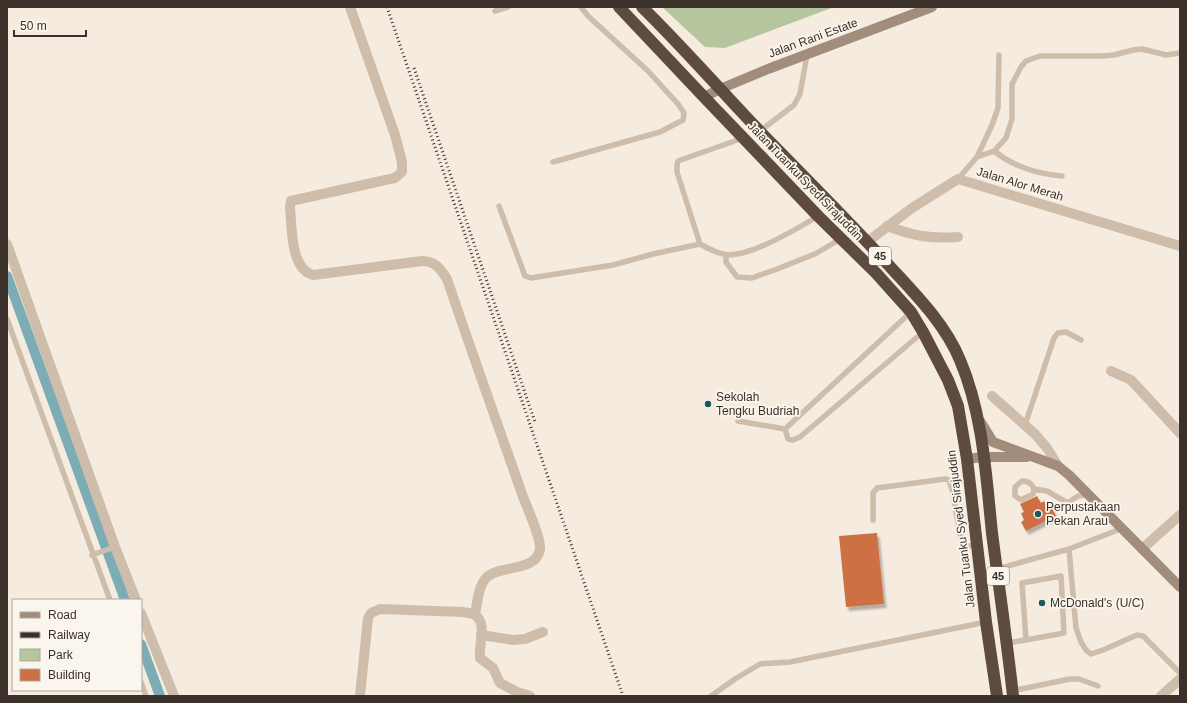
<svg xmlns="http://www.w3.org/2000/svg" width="1187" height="703" font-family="Helvetica,sans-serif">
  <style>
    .green { fill: #b5c59e }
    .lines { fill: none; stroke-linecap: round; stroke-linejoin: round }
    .canal { stroke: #7cadb4; stroke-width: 10 }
    .building { fill: #cd7145; filter: url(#shadow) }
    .lane { stroke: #cebdaa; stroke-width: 5.5 }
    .street { stroke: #cebdaa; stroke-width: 10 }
    .secondary { stroke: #a28c7b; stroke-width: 10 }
    .highway { stroke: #5d4b40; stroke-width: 12 }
    .rail { stroke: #3b312a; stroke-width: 3; stroke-dasharray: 1 3; stroke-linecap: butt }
    .poi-dot { fill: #1c5660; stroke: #fbf6ed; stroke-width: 1.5 }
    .labels { text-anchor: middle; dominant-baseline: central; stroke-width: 3.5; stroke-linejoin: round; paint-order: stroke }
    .shield { fill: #fbf6ed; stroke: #756c64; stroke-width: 1 }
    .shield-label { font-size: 11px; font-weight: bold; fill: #3b312a }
    .street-label { font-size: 12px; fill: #3b312a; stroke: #fbf6ed }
    .poi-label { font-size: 12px; fill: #3b312a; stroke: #fbf6ed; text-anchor: start }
  </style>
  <defs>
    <filter id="shadow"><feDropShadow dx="2.5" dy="4" stdDeviation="1" flood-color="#0004"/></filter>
  </defs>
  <rect width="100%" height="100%" fill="#f5ecdf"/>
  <path class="green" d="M662,7H834L725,48L705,47Z"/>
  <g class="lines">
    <path class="canal" d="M7,276L125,600
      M141,644L160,696"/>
  </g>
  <path class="building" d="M1037,496L1041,503L1044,501L1048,508L1051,506L1056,516L1026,531L1021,522L1024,520L1021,513L1024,512L1020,504Z
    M877,533L884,604L846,607L839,536Z"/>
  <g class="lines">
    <path class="lane" d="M495,11L508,7
      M760,131L794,105L800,94L807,55
      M994,151C1014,167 1037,174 1062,176
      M977,157L992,125L998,108L999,55
      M553,162L660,132L683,120L684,113L678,104L648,71L588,16L581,7
      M958,179L977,157L994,151L1006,138L1012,119V84L1021,67L1026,61L1040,56H1101L1114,55L1133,50L1142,49L1166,55L1180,53
      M499,206L525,276L531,278L613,265L653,254L700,244C707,248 719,254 728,255C753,255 797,229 818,216
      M700,244L677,172V165L678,161L743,138
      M726,255V262L737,277L752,278L777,269L815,254L842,238
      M7,319L110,600
      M738,421L785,429
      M1025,425L1054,338L1058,333L1066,332L1081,340
      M785,429L788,439L793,440L800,437L923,332
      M785,429L911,312
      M1034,489L1033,494L1021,500L1015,496V487L1022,481C1028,481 1032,483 1034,489L1047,491L1066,502H1069L1078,496L1089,494
      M873,520V493L877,488L945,479L949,480L952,489L962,545L968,546L976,545
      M1069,549L1076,628L1081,642L1086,650L1091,654L1103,650L1137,635L1143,636L1180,673
      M92,555L115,547
      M997,569L1069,549L1123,528
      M1007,643L1026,640L1022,583L1061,576L1064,633L1026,640
      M141,682L146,696
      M1012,691L1070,679H1079L1098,686
      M711,696L735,679L760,664L790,662L986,622"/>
    <path class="street" d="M350,7L395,135L402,162V172L395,178L390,179L291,201L290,207C292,226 290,269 313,275L422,261C435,261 440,268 447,279C471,350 496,420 521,491C525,504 541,536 540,549C537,572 500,565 487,577C478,586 477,604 475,615
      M887,226C914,236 929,239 958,237
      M867,242L912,208L958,179L1180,246
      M7,244L115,547L136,600
      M1111,371L1131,380L1180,433
      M992,396L1035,434L1047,448L1058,466
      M1142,549L1180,515
      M141,613L174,696
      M481,635L513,640L525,639L543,632
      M360,696L368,618L371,613L380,609L463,612C467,613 472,613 475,615C488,624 478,645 480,658L493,668L500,683L517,692L530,696
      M1161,696L1180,679"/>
    <path class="secondary" d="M704,97L720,89L768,69L932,7
      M980,421L993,442L1058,466L1069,475L1180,587
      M967,459L983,457H1027"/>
    <path class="highway" d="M619,7L704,97L818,216L876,273L911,312L923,332L948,380L958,406L967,459L986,622L997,696
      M642,7C687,51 728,99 772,144C813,186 855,228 894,271C919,298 946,326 960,360C983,414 986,475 992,533C999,587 1007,642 1013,696"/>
    <path class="rail" d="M387,7L623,696
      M414,68L535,422"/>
  </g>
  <g class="poi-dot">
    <circle cx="708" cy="404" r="4"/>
    <circle cx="1038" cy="514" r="4"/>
    <circle cx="1042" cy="603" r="4"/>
  </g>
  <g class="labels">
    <g class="shield">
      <rect x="869" y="247" width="22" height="18" rx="3"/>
      <rect x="987" y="567" width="22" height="18" rx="3"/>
    </g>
    <g class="shield-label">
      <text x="880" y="256">45</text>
      <text x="998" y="576">45</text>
    </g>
    <g class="street-label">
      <text transform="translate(813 38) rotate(-20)">Jalan Rani Estate</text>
      <text transform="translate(805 181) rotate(46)">Jalan Tuanku Syed Sirajuddin</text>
      <text transform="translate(1020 184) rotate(17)">Jalan Alor Merah</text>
      <text transform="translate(961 529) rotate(-97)">Jalan Tuanku Syed Sirajuddin</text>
    </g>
    <g class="poi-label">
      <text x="716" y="397">Sekolah<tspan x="716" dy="14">Tengku Budriah</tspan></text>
      <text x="1046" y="507">Perpustakaan<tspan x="1046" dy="14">Pekan Arau</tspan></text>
      <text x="1050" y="603">McDonald's (U/C)</text>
    </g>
  </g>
  <rect width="1187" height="703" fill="none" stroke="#3b312a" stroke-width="16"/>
  <rect x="12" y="599" width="130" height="92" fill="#fbf6ed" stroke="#aea79f"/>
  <rect x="20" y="612" width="20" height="6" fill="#a28c7b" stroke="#aea79f"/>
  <text x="48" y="619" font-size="12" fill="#3b312a">Road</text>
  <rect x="20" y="632" width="20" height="6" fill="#3b312a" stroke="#aea79f"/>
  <text x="48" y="639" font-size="12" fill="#3b312a">Railway</text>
  <rect x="20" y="649" width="20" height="12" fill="#b5c59e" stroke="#aea79f"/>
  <text x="48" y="659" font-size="12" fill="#3b312a">Park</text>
  <rect x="20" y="669" width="20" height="12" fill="#cd7145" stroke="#aea79f"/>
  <text x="48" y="679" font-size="12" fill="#3b312a">Building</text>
  <path d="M14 30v6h72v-6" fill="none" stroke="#3b312a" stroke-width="2"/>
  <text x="20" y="30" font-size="12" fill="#3b312a" stroke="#fbf6ed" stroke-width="3" paint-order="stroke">50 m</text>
</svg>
